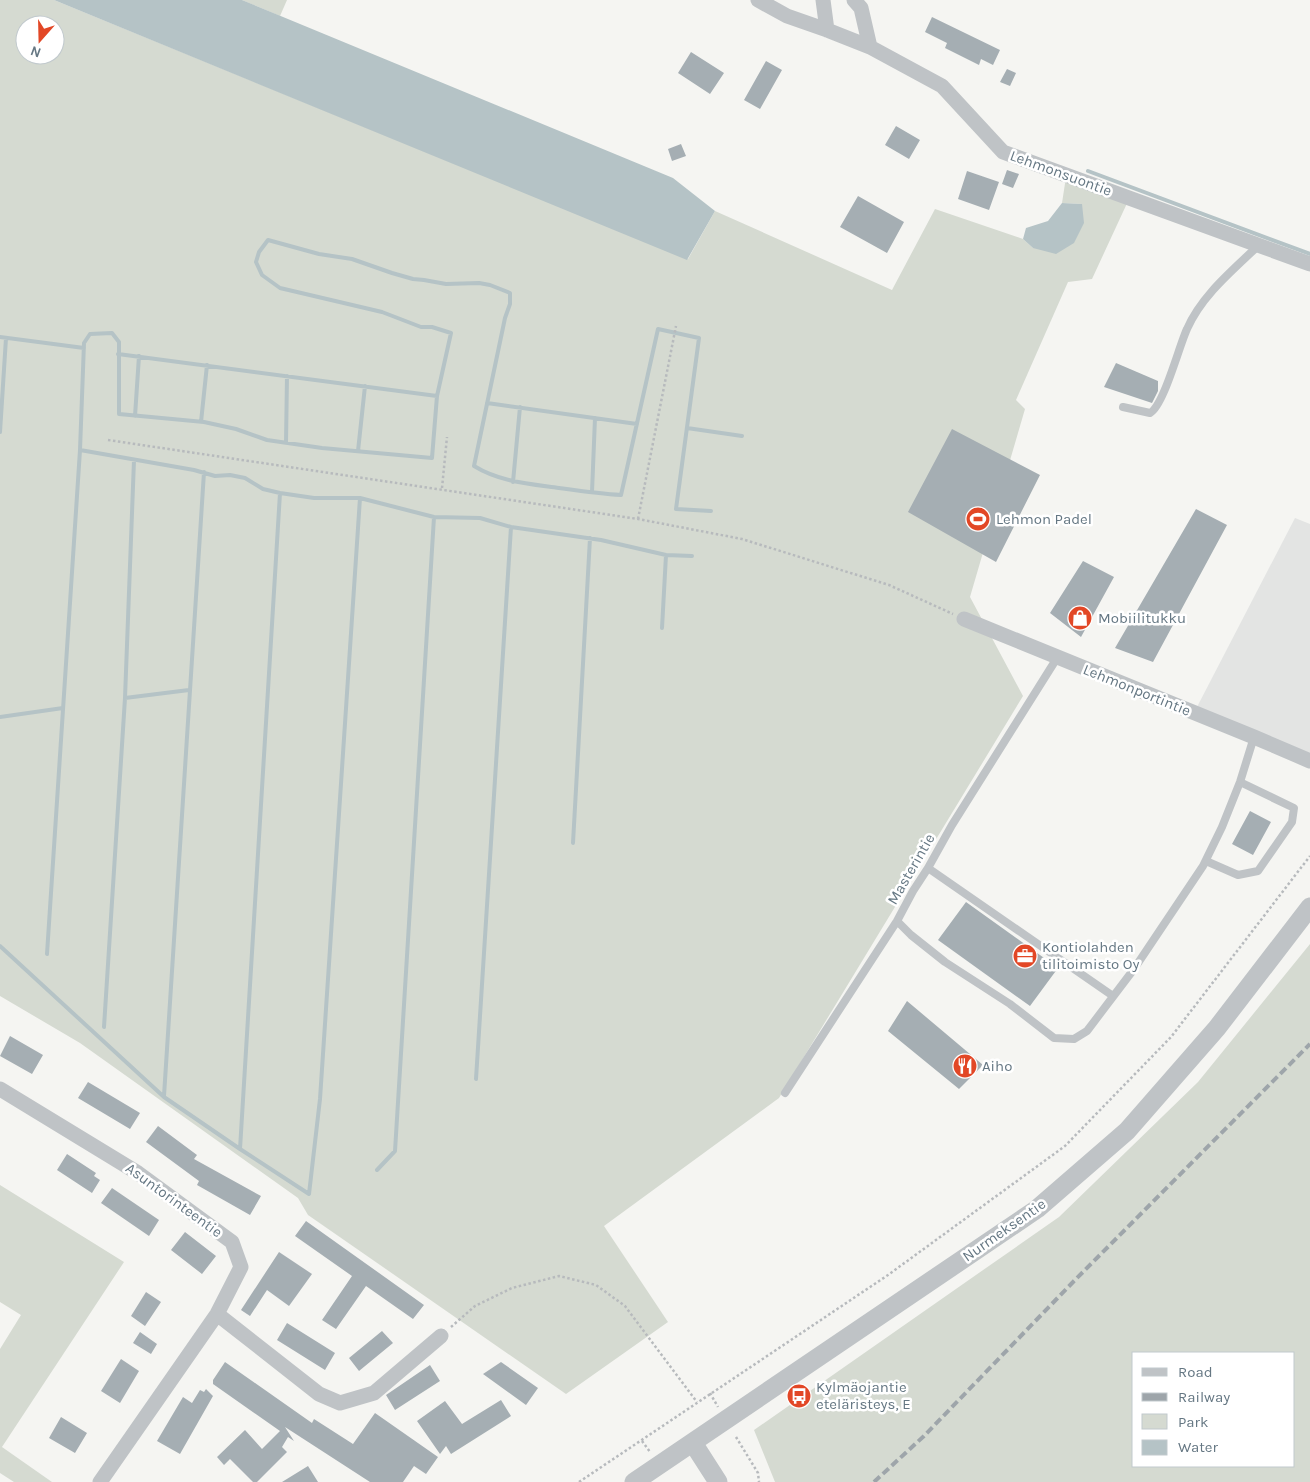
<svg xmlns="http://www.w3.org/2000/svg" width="1310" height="1482" font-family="Karla,sans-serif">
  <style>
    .built { fill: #e3e4e3 }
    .green { fill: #d5dad1; fill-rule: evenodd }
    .water { fill: #b5c3c6 }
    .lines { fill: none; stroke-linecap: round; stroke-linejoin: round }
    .stream { stroke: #b5c3c6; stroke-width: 4 }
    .building { fill: #a5aeb3 }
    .path { stroke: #b7babd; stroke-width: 2.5; stroke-dasharray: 2.5 2.5; stroke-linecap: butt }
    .service { stroke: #bfc3c6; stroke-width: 8 }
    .minor { stroke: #bfc3c6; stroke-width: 15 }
    .tertiary { stroke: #bfc3c6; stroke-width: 19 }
    .rail { stroke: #9ea5aa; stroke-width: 4; stroke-dasharray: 8 4; stroke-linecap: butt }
    .labels { text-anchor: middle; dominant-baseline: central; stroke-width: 5; stroke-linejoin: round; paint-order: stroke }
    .street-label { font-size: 15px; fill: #657783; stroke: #fff }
    .poi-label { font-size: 15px; fill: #657783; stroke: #fff; text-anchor: start }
  </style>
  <rect width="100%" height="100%" fill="#f5f5f2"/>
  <path class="built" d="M1295,518L1310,524V756L1197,707Z"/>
  <path class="green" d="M0,0H54L688,259L715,211L892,290L935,209L1023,239L1033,248L1082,204L1062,203L1066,177L1129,199L1092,279L1068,282L1016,400L1025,409L970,597L1023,696L779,1098L604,1226L668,1322L566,1394L308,1215L298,1198L80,1043L0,996ZM25,25H55V55H25Z
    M242,0H287L280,16Z
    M1310,944V1482H775L754,1430L1059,1217L1198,1082ZM1134,1353H1294V1466H1134Z
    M0,1185L124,1262L2,1447L52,1482H14L0,1473V1349L21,1315L0,1302Z"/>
  <path class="water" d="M54,0H242L673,178L715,211L687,260Z
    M1062,203L1082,204L1084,223L1074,243L1056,254L1033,248L1023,239L1026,228L1048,221Z"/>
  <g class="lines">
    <path class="stream" d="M1088,171L1310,254
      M0,337L84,348
      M118,354L437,396
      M487,403L637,424
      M135,416L139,356
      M201,422L207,365
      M687,428L742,436
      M0,432L6,338
      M286,443L287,376
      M80,450L194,470L215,476L230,475L245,478L263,489L280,493L314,498H360L434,517L480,518L511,527L601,540L666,555L692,556
      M358,451L365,386
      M513,482L520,407
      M592,492L595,418
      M662,628L666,555
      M125,698L189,690
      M0,717L63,708
      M573,843L590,538
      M0,946L164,1097L240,1149L309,1194L320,1099L360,498
      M47,954L80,450L84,343L90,334L112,333L119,342V414L204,422L236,429L267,440L322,448L432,458L437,396L451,333L432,327H421L382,312L280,288L262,275L256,262L259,252L268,240L319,254L352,259L392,273L413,279L424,280L446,284L479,283L490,285L510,293V304L505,318L474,466C500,482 530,484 559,488C580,491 600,494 621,495L658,329L699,338L676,509L711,511
      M104,1027L125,698L134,460
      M476,1079L511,527
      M164,1096L204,472
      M240,1149L280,493
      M377,1170L395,1151L434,517"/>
  </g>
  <path class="building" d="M932,17L1000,50L993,65L981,59L979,65L945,48L947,43L925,32Z
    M691,52L724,73L710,94L678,73Z
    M766,61L782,70L760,109L744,100Z
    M1007,69L1016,73L1010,86L1000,82Z
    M896,126L920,140L909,159L885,145Z
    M681,144L686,156L672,161L668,149Z
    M1007,170L1019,174L1013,188L1002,184Z
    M967,171L999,182L989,210L958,199Z
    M858,196L904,222L887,253L840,227Z
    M1116,363L1158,381V391L1152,403L1104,387Z
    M952,429L1040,475L996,562L908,512Z
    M1196,509L1227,525L1153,662L1115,648Z
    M1083,561L1114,577L1081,637L1050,613Z
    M1250,811L1271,822L1253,855L1232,844Z
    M966,902L1058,968L1030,1006L938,940Z
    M907,1001L983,1065L959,1089L888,1031Z
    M10,1036L43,1055L32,1074L0,1056Z
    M88,1082L140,1113L130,1129L78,1098Z
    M158,1126L197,1155L194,1159L261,1196L250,1215L197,1185L199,1181L146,1142Z
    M67,1154L96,1173L94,1176L100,1180L92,1193L57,1170Z
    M112,1188L159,1220L149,1236L101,1203Z
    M306,1221L424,1305L413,1319L366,1286L336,1329L322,1320L352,1276L295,1236Z
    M185,1232L216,1256L202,1274L171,1250Z
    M279,1252L312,1274L289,1306L267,1290L250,1316L241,1310Z
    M146,1292L161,1302L145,1326L131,1316Z
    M287,1323L335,1353L325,1370L277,1340Z
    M382,1331L393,1343L359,1371L349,1358Z
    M140,1332L157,1344L151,1354L133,1343Z
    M121,1359L139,1371L120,1403L101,1391Z
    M225,1362L312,1423L314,1419L353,1444L375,1413L438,1457L426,1474L414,1466L403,1482H370L285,1427L294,1441L288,1437L282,1447L287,1452L257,1482H253L230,1459L224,1465L217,1457L245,1430L262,1449L280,1431L213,1384V1380Z
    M501,1362L538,1388L526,1405L483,1374Z
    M430,1365L440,1381L395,1410L386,1395Z
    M206,1389L213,1396L180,1454L157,1441L183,1397L192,1403L200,1390L204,1392Z
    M501,1400L511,1416L451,1454L446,1446L440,1454L417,1421L445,1401L462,1424Z
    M61,1417L87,1433L75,1453L49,1438Z
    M308,1466L318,1482H282Z"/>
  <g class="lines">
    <path class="path" d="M108,440L638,519L742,539L889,585L953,614
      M442,488L447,437
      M638,519L676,326
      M451,1327L475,1306L512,1288L559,1276L596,1285L625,1306L697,1402
      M710,1393L718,1407
      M736,1437L758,1473L759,1482
      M642,1441L650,1452
      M579,1482L888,1275L1065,1146L1171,1037L1310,856"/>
    <path class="service" d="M1123,407L1150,413C1164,405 1179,346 1187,329C1202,295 1233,270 1259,245
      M1206,861L1238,875L1258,871L1292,822L1294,808L1240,782
      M928,868L1113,996
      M897,921L911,935L945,962L1010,1004L1054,1038L1074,1039L1087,1031L1134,969L1203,866L1222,827L1240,782L1254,737
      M785,1093L897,921L913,891L928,868L952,825L1057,658"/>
    <path class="minor" d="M758,0L787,16L827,30L870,47L942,86L1003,152L1310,264
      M823,0L827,30
      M854,0L861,8L870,47
      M964,619L1254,737L1310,761
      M0,1089L138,1173L232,1242L241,1267L217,1314L100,1482
      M217,1314L319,1394L340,1403L374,1393L441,1336"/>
    <path class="tertiary" d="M693,1443L718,1482
      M634,1482L1037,1209L1127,1131L1217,1028L1310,907"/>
    <path class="rail" d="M874,1482L924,1436L1075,1280L1310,1044"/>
  </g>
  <defs>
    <symbol id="stadium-disc" viewBox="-11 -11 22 22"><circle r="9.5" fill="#e24726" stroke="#fff"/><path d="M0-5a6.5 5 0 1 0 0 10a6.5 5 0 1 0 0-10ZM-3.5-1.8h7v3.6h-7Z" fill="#fff"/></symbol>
    <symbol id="shop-disc" viewBox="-11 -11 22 22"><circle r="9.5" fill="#e24726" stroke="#fff"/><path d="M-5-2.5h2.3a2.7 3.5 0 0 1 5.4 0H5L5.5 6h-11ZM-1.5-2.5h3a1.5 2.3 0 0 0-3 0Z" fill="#fff"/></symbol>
    <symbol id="office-disc" viewBox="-11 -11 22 22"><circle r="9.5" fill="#e24726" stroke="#fff"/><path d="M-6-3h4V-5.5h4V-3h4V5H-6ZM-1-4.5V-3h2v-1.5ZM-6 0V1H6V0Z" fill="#fff"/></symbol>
    <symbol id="restaurant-disc" viewBox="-11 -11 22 22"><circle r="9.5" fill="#e24726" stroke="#fff"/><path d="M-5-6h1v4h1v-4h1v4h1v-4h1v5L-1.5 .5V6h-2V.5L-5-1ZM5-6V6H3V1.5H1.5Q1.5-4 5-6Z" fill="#fff"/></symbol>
    <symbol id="bus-disc" viewBox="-11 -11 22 22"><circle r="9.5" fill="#e24726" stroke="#fff"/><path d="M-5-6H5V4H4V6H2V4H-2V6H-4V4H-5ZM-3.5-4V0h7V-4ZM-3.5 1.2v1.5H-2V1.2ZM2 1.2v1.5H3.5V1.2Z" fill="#fff"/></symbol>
  </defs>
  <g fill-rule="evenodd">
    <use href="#stadium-disc" x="964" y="505" width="28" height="28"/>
    <use href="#shop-disc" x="1066" y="604" width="28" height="28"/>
    <use href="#office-disc" x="1011" y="942" width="28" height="28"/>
    <use href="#restaurant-disc" x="951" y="1052" width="28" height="28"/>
    <use href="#bus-disc" x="785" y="1382" width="28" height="28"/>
  </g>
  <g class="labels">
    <g class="street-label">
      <text transform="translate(1061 173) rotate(20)">Lehmonsuontie</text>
      <text transform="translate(1137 690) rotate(22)">Lehmonportintie</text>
      <text transform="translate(911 869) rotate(-60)">Masterintie</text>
      <text transform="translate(174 1200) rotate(36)">Asuntorinteentie</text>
      <text transform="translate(1004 1230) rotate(-35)">Nurmeksentie</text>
    </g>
    <g class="poi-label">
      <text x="996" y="519">Lehmon Padel</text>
      <text x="1098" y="618">Mobiilitukku</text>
      <text x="1042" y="947">Kontiolahden<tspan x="1042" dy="17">tilitoimisto Oy</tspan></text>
      <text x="982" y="1066">Aiho</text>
      <text x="816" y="1387">Kylmäojantie<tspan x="816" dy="17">eteläristeys, E</tspan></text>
    </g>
  </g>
  <rect x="1132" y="1352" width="162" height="115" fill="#ffffff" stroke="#c1c9cd"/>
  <rect x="1142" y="1368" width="25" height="8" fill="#bfc3c6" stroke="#c1c9cd"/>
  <text x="1178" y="1377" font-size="15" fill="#657783">Road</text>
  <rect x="1142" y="1393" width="25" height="8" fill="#9ea5aa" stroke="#c1c9cd"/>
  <text x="1178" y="1402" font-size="15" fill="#657783">Railway</text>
  <rect x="1142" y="1414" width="25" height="15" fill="#d5dad1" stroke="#c1c9cd"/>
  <text x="1178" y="1427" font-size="15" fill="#657783">Park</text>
  <rect x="1142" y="1440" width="25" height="15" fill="#b5c3c6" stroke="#c1c9cd"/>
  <text x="1178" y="1452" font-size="15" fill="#657783">Water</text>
  <g transform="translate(40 40) rotate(200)"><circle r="24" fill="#ffffff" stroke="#c1c9cd"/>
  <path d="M0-4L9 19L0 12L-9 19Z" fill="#e24726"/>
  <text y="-8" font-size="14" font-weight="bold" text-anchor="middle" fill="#657783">N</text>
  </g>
</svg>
